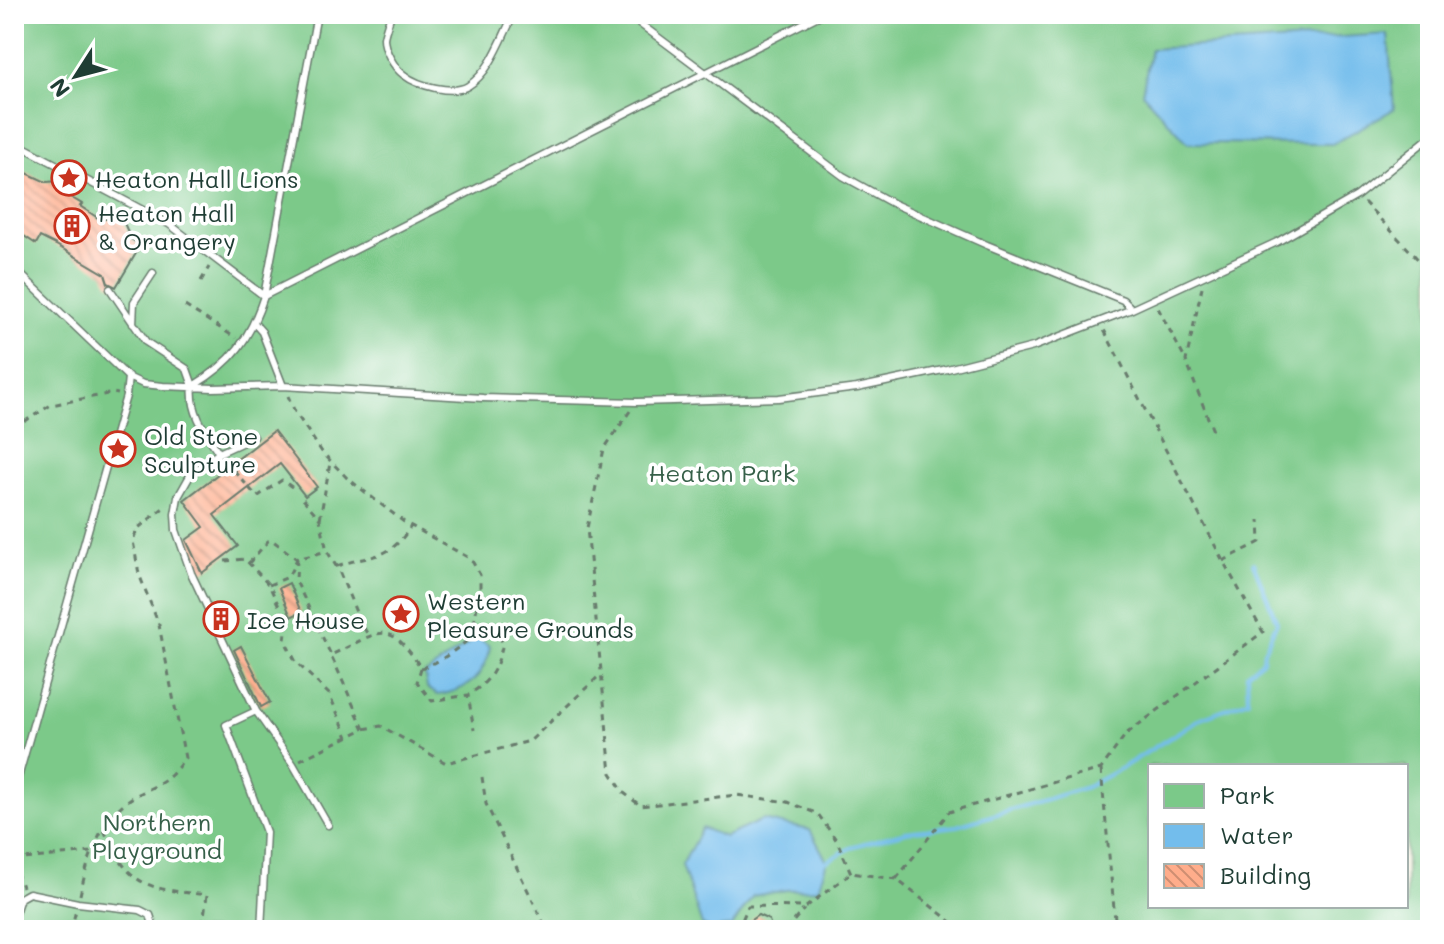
<svg xmlns="http://www.w3.org/2000/svg" width="1444" height="944" font-family="Mali,sans-serif">
  <style>
    .green { fill: #7bc989; stroke: #4d835e; stroke-width: 2; fill-rule: evenodd }
    .water { fill: #73bdec; stroke: #497d90; stroke-width: 2 }
    .lines { fill: none; stroke-linecap: round; stroke-linejoin: round }
    .stream { stroke: #73bdec; stroke-width: 4 }
    .building { fill: url(#building-back-hatch) }
    .service-casing { stroke: #687b6d; stroke-width: 9 }
    .path { stroke: #687b6d; stroke-width: 3; stroke-dasharray: 6 6; stroke-linecap: butt }
    .service { stroke: #fff; stroke-width: 6 }
    .labels { text-anchor: middle; dominant-baseline: central; stroke-width: 7; stroke-linejoin: round; paint-order: stroke }
    .poi-label { font-size: 24px; fill: #1f3d34; stroke: #fff; text-anchor: start }
    .park-label { font-size: 24px; fill: #366049; stroke: #fff }
  </style>
  <defs>
    <pattern id="building-back-hatch" width="6" height="6" patternUnits="userSpaceOnUse" patternTransform="scale(2)"><rect width="6" height="6" fill="#ffad8b"/><path d="M-1 5l2 2M0 0l6 6M5-1l2 2" fill="none" stroke="#ce8e72"/></pattern>
  </defs>
  <rect width="100%" height="100%" fill="#fff"/>
  <filter id="ink" filterUnits="userSpaceOnUse"><feTurbulence type="fractalNoise" baseFrequency=".0125" numOctaves="2"/><feDisplacementMap in="SourceGraphic" scale="16" xChannelSelector="R" yChannelSelector="G"/><feConvolveMatrix kernelMatrix="1 2 1 2 8 2 1 2 1" color-interpolation-filters="sRGB"/></filter>
  <filter id="wash" filterUnits="userSpaceOnUse"><feTurbulence type="fractalNoise" baseFrequency=".006" numOctaves="4" result="noise"/><feDisplacementMap in="SourceGraphic" scale="32" xChannelSelector="R" yChannelSelector="G"/><feGaussianBlur stdDeviation="1.8" result="paint"/><feColorMatrix in="noise" values="0 0 0 0 0 0 0 0 0 0 0 0 0 0 0 0 0 1.4 0 .05"/><feComposite in="paint" operator="in"/></filter>
  <g filter="url(#wash)">
    <rect width="100%" height="100%" fill="#f1edd8"/>
    <path class="green" d="M14,14H1430V930H14ZM1150,766H1406V906H1150Z"/>
    <path class="water" d="M1388,34L1394,109L1332,144L1188,143L1142,93L1151,49Z
      M478,637L490,647C483,678 469,690 438,695L427,688L425,674Z
      M762,820L810,830L827,861L818,889L786,890L753,896L732,926L711,929L702,925L682,865L702,828L725,837Z"/>
    <g class="lines">
      <path class="stream" d="M827,861L854,846L906,832L957,826L1087,787L1125,766L1201,718L1248,700L1247,673L1263,660L1264,651L1277,622L1253,563"/>
    </g>
    <g id="blocks">
      <path class="building" d="M14,167L46,182L60,181L65,187L67,195L82,204L80,206L101,220L114,217L124,223L131,239L141,245L116,287L108,283L105,274L56,245L40,237L36,244L18,232L21,227L14,220Z
        M274,431L317,487L305,496L280,464L214,515L238,546L202,573L186,540L204,527L184,500Z
        M289,583L301,612L291,617L279,588Z
        M241,646L270,702L261,707L234,650Z
        M758,915L769,920L772,930H747L751,920Z"/>
    </g>
  </g>
  <g filter="url(#ink)">
    <use href="#blocks" fill-opacity="0" stroke="#687b6d" stroke-width="2"/>
    <g class="lines">
      <defs>
        <path id="service" d="M317,14L264,296L822,14
          M391,14C389,21 385,31 384,38C384,50 394,68 404,75C418,86 453,95 468,86C491,72 502,37 514,14
          M627,14L843,176L892,203L987,245L1123,300L1132,309
          M14,142L169,224L264,296C250,339 233,362 193,386C190,412 205,432 219,453
          M14,268L128,377L143,384L163,386L213,388L283,386L483,398L637,402L779,398L857,388L943,370L1033,347L1132,309L1277,242L1357,196L1430,137
          M110,289L146,342L187,369L193,386
          M133,324L134,302L153,273
          M255,324L262,332L283,386
          M254,437L219,453L191,474L178,497L175,514L176,530L191,573L256,711
          M14,792L126,396L128,377
          M14,916L20,898L29,893L78,903L140,910L150,915L155,930
          M261,930L266,832L226,725L256,711L293,764L328,825"/>
      </defs>
      <use href="#service" class="service-casing"/>
      <path class="path" d="M1364,202L1430,272
        M201,281L209,267
        M1202,287L1186,361L1213,431
        M185,306L236,338
        M1158,308L1186,361
        M288,396L295,412L322,452L347,478L404,522L471,559L480,575V588L472,637
        M630,411L604,449L587,528L611,773L624,793L641,806L736,795L788,802L818,814L837,841L851,873
        M14,428L51,405L113,393L118,394
        M226,461L257,497L282,480L296,490
        M303,499L320,519L327,551L339,571L358,617L368,635
        M320,519L330,463
        M297,559L296,581L331,655
        M225,561L245,559L269,585L287,623L285,641L296,662L329,694L348,737
        M1223,561L1260,542L1259,520
        M249,563L268,541L272,540L297,559
        M337,566C370,554 389,562 411,526
        M269,585L288,577L297,559L327,551
        M421,668C445,661 467,641 485,625L496,631L503,643C497,669 491,681 468,695
        M421,668L417,682L432,701L468,695L474,730
        M364,729L331,655C380,633 386,615 421,668
        M300,760L364,729L381,726L446,763L530,741L601,674
        M1101,770L1116,930
        M482,777L486,804L547,930
        M104,830C130,889 147,888 207,895L202,930
        M14,860L91,852
        M16,860L17,873L22,887
        M896,879L949,812L1101,769L1126,734L1263,632L1223,561L1103,328
        M80,895C87,863 98,823 126,802C138,792 160,786 169,777C175,772 180,764 185,758L159,625L139,574L133,541L137,529L167,505
        M71,930L76,910
        M738,930L748,906L806,907L851,873L896,879L962,930
        M786,930L804,909"/>
      <use href="#service" class="service"/>
    </g>
  </g>
  <defs>
    <symbol id="sight-ring" viewBox="-11 -11 22 22"><circle r="9.5" fill="#fff" stroke="#c8321e" stroke-width="1.5"/><path d="M0-6L1.8-2.2L6-1.7L2.9 1.2L3.7 5.4L0 3.3L-3.7 5.4L-2.9 1.2L-6-1.7L-1.8-2.2Z" fill="#c8321e"/></symbol>
    <symbol id="building-ring" viewBox="-11 -11 22 22"><circle r="9.5" fill="#fff" stroke="#c8321e" stroke-width="1.5"/><path d="M-4-6H4V6H1V3H-1V6H-4ZM-2.5-4.3h1.7v1.8h-1.7ZM.8-4.3h1.7v1.8H.8ZM-2.5-1h1.7V.8h-1.7ZM.8-1h1.7V.8H.8Z" fill="#c8321e"/></symbol>
  </defs>
  <g fill-rule="evenodd">
    <use href="#sight-ring" x="49" y="158" width="40" height="40"/>
    <use href="#building-ring" x="52" y="206" width="40" height="40"/>
    <use href="#sight-ring" x="98" y="429" width="40" height="40"/>
    <use href="#sight-ring" x="381" y="594" width="40" height="40"/>
    <use href="#building-ring" x="201" y="599" width="40" height="40"/>
  </g>
  <g class="labels">
    <g class="poi-label">
      <text x="95" y="178">Heaton Hall Lions</text>
      <text x="98" y="212">Heaton Hall<tspan x="98" dy="28">&amp; Orangery</tspan></text>
      <text x="144" y="435">Old Stone<tspan x="144" dy="28">Sculpture</tspan></text>
      <text x="427" y="600">Western<tspan x="427" dy="28">Pleasure Grounds</tspan></text>
      <text x="247" y="619">Ice House</text>
    </g>
    <g class="park-label">
      <text x="722" y="472">Heaton Park</text>
      <text x="157" y="821">Northern<tspan x="157" dy="28">Playground</tspan></text>
    </g>
  </g>
  <rect width="1444" height="944" fill="none" stroke="#fff" stroke-width="48"/>
  <rect x="1148" y="764" width="260" height="144" fill="#ffffff" stroke="#a5b1ae" stroke-width="2"/>
  <rect x="1164" y="784" width="40" height="24" fill="#7bc989" stroke="#a5b1ae" stroke-width="2"/>
  <text x="1220" y="804" font-size="24" fill="#1f3d34">Park</text>
  <rect x="1164" y="824" width="40" height="24" fill="#73bdec" stroke="#a5b1ae" stroke-width="2"/>
  <text x="1220" y="844" font-size="24" fill="#1f3d34">Water</text>
  <rect x="1164" y="864" width="40" height="24" fill="url(#building-back-hatch)" stroke="#a5b1ae" stroke-width="2"/>
  <text x="1220" y="884" font-size="24" fill="#1f3d34">Building</text>
  <g transform="translate(76 76) rotate(234)" stroke="#ffffff" stroke-width="6" paint-order="stroke">
  <path d="M0-6L14 30L0 20L-14 30Z" fill="#1f3d34"/>
  <text y="-12" font-size="22" font-weight="bold" text-anchor="middle" fill="#1f3d34">N</text>
  </g>
</svg>
